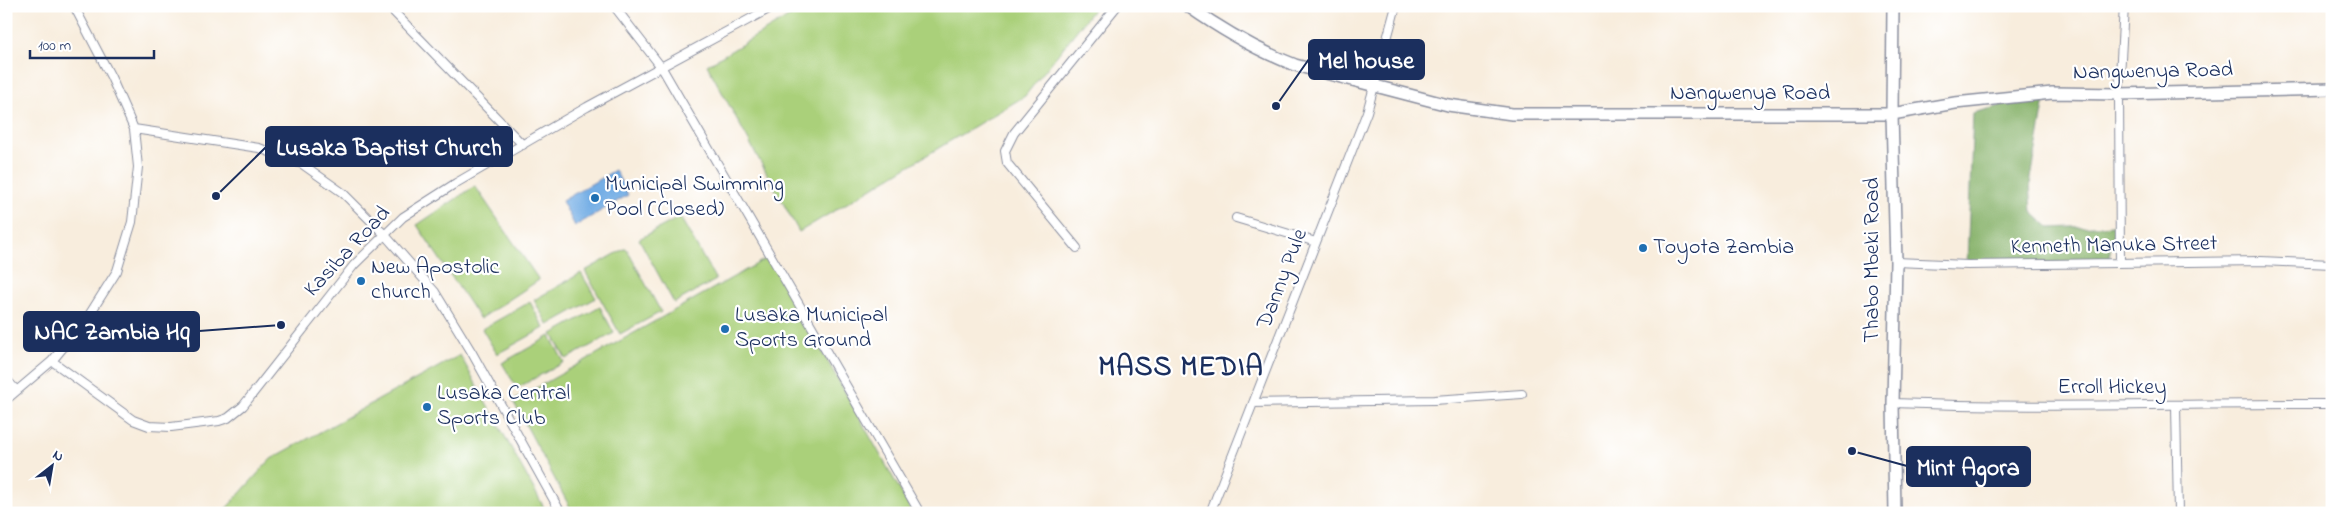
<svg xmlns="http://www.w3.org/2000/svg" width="2338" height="519" font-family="'Indie Flower',sans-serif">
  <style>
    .green { fill: #aad07a; stroke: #62806c }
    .forest { fill: #87b26a; stroke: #517064 }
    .water { fill: #75aee5; stroke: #486ea2 }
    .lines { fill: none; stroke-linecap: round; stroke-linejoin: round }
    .street-casing { stroke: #8a8e9e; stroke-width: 10 }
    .secondary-casing { stroke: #8a8e9e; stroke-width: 14 }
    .street { stroke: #fff; stroke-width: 8 }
    .secondary { stroke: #fff; stroke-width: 11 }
    .poi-dot { fill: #1f6fb2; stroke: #fff; stroke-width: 2 }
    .labels { text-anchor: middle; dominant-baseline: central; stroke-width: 4.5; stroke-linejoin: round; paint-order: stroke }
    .street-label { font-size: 22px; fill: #1b2f5e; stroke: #fff }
    .poi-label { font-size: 22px; fill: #1b2f5e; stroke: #fff; text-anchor: start }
    .district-label { font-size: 28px; font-weight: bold; letter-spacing: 1px; fill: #1b2f5e; stroke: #fff }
    .leader { fill: none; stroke: #1b2f5e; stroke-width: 2 }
    .callout-dot { fill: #1b2f5e; stroke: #fff; stroke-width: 2 }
    .callout { fill: #1b2f5e; stroke: #1b2f5e; stroke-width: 2 }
    .callout-label { font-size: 24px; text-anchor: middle; font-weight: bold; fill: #fff }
  </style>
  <rect width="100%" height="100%" fill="#fff"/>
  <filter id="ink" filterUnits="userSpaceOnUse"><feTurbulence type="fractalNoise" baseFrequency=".02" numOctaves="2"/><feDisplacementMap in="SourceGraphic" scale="10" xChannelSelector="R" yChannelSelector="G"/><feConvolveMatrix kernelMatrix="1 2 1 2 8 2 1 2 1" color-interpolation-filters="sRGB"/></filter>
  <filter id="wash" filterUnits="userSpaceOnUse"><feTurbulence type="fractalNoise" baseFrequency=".0096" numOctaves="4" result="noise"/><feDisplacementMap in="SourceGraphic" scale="20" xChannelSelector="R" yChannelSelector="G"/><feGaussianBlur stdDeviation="1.12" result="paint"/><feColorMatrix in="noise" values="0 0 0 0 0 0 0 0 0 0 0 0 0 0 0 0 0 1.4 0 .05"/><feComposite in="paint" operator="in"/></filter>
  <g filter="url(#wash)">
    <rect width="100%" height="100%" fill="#f8eddd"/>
    <path class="green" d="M807,6H1096L1025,96L799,232L707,65Z
      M475,186L539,280L480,319L417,225Z
      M680,217L716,280L674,303L639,239Z
      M626,248L661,312L620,334L585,271Z
      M769,257L913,513H573L513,401Z
      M581,273L596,298L548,325L534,300Z
      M530,302L544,328L497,354L482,329Z
      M600,307L614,333L566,359L552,334Z
      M550,336L564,362L517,388L502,363Z
      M460,355L547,513H222L271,459Z"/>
    <path class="forest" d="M2046,94L2030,184L2032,212L2050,228L2115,225L2108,263H1967L1973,113Z"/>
    <path class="water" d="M615,170L628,195L575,226L562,201Z"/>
  </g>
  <g filter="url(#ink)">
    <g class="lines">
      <defs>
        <path id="street" d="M388,6L523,145
          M614,6L662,68L920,513
          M134,129L259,148L302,164L343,193L384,234L435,292L471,351L561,513
          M1236,218L1316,242
          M1077,248L1007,163L1005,151L1014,133L1117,6
          M1896,262L1968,265L2261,261L2332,264
          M2120,263L2119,94L2124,6
          M52,361L133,420L149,426L171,427L219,421L228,418L243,406L354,265L403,217L456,183L587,107L774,6
          M6,379L16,390
          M6,400L52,361L86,320L117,271L132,222L138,167L134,129L111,77L74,6
          M1253,403L1434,400L1522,394
          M1893,403C2039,409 2186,403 2332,404
          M2176,406L2178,513
          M1210,513L1367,112L1396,6"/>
        <path id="secondary" d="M1188,6C1222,30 1256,50 1295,65L1448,105L1512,114H1892L1955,103L2052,93L2119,94L2332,89
          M1893,6L1892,114L1896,262L1893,403L1895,513"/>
      </defs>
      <use href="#street" class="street-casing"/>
      <use href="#secondary" class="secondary-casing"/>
      <use href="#street" class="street"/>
      <use href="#secondary" class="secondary"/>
    </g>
  </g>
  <g class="poi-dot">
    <circle cx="595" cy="198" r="5"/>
    <circle cx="1643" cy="248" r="5"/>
    <circle cx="361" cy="281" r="5"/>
    <circle cx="725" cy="329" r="5"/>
    <circle cx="427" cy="407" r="5"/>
  </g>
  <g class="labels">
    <g class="street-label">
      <text transform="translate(2153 72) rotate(-1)">Nangwenya Road</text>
      <text x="1750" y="94">Nangwenya Road</text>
      <text transform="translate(2114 246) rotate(-1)">Kenneth Manuka Street</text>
      <text transform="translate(348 252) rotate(-47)">Kasiba Road</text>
      <text transform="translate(1873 260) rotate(-90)">Thabo Mbeki Road</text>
      <text transform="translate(1283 279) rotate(-69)">Danny Pule</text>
      <text x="2112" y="388">Erroll Hickey</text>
    </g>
    <g class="poi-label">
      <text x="605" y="185">Municipal Swimming<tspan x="605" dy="25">Pool (Closed)</tspan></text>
      <text x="1653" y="248">Toyota Zambia</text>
      <text x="371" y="268">New Apostolic<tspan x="371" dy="25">church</tspan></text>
      <text x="735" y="316">Lusaka Municipal<tspan x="735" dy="25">Sports Ground</tspan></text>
      <text x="437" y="394">Lusaka Central<tspan x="437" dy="25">Sports Club</tspan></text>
    </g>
    <g class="district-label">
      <text x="1181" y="368">MASS MEDIA</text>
    </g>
  </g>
  <path class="leader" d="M1276 106L1309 59M216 196L266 147M281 325L199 331M1852 451L1907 466"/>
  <g class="callout-dot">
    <circle cx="1276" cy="106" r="5"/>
    <circle cx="216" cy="196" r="5"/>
    <circle cx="281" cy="325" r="5"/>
    <circle cx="1852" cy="451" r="5"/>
  </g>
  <g class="callout">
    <rect x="1309" y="40" width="115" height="39" rx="5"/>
    <rect x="266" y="127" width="246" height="39" rx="5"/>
    <rect x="24" y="312" width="175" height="39" rx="5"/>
    <rect x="1907" y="447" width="123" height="39" rx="5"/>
  </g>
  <g class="callout-label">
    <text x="1366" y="68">Mel house</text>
    <text x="389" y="155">Lusaka Baptist Church</text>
    <text x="112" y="339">NAC Zambia Hq</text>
    <text x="1968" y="475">Mint Agora</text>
  </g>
  <rect width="2338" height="519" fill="none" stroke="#fff" stroke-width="25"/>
  <g transform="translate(52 466) rotate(31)" stroke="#ffffff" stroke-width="4" paint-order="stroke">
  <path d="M0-4L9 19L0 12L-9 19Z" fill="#1b2f5e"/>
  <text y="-8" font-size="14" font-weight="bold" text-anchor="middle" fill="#1b2f5e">N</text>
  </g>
  <path d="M30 50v8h124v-8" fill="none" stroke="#1b2f5e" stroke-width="2.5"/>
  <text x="38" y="50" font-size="15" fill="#1b2f5e" stroke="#ffffff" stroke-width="4" paint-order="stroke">100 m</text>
</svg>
